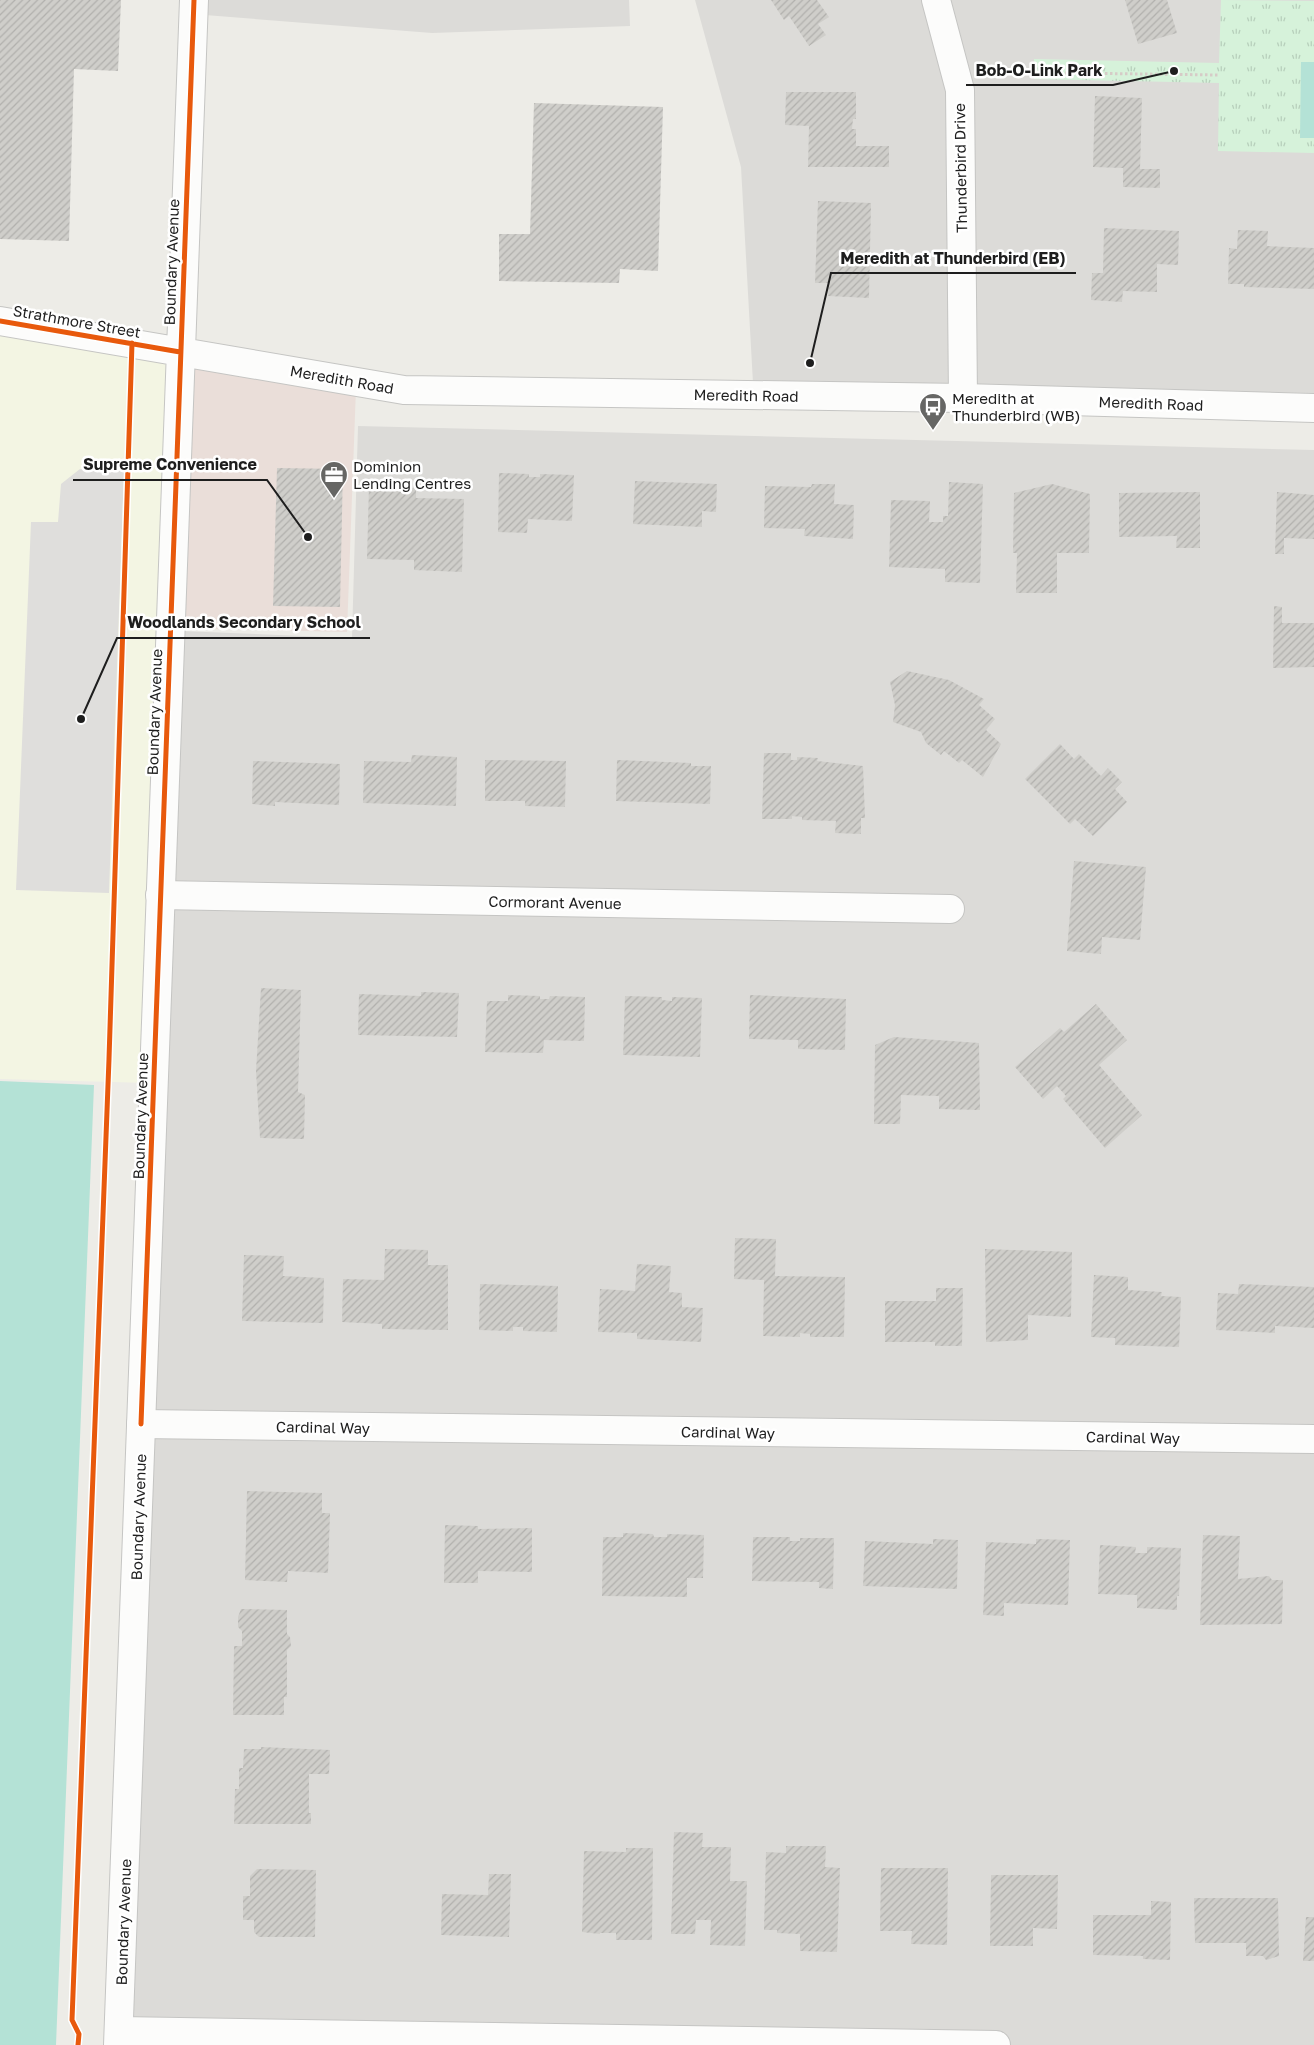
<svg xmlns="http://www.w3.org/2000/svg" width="1314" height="2045" font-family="'Golos Text',sans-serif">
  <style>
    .residential { fill: #dcdbd8 }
    .commercial { fill: #eaded9 }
    .education { fill: #f3f5e3 }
    .park { fill: url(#park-tufts) }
    .pitch { fill: #b4e2d6 }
    .parking { fill: #dfdedc }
    .building { fill: url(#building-hatch) }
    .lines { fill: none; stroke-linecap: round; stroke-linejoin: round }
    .minor-casing { stroke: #c5c5c3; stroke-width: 30 }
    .tertiary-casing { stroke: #c5c5c3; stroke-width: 30 }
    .path { stroke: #d6cbc7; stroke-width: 3; stroke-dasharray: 2.5 2.5; stroke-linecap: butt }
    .minor { stroke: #fcfcfb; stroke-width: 28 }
    .tertiary { stroke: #fcfcfb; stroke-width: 28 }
    .cycleway-casing { stroke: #fff; stroke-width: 8 }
    .cycleway { stroke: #e8590c; stroke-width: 5 }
    .labels { text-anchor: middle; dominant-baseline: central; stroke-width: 5; stroke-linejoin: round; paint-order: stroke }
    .street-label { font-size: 15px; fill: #1e1e1e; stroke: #fff }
    .poi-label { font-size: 15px; fill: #1e1e1e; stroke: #fff; text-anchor: start }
    .leader { fill: none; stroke: #1e1e1e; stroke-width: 2 }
    .callout-dot { fill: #1e1e1e; stroke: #fff; stroke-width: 2 }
    .callout-label { font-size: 16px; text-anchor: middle; font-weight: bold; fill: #1e1e1e; stroke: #fff; stroke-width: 5; stroke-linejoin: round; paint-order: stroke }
  </style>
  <defs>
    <pattern id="park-tufts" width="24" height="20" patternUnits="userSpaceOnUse" patternTransform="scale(1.25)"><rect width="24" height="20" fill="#d6f2da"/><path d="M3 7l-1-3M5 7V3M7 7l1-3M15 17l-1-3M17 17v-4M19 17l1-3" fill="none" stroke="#b7cfbb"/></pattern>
    <pattern id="building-hatch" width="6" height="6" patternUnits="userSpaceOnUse" patternTransform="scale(1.25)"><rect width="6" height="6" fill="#cfceca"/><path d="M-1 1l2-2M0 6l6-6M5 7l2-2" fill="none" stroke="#b1b0ad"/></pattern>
  </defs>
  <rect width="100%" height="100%" fill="#edece7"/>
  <path class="residential" d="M206,0H629L630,26L432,33L205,15Z
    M695,0H1314V393L753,383L741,167Z
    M358,426L1314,450V2045H126L181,631L352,638Z"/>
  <path class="commercial" d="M187,359L356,388L347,632L177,628Z"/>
  <path class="education" d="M0,327L175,359L149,1083L0,1079Z"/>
  <path class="park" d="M1221,0L1314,1V153L1218,151L1219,83L1034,79V59L1219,63Z"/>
  <path class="pitch" d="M1301,62H1314V138H1300Z
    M0,1081L94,1085L56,2045H0Z"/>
  <path class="parking" d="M80,469L124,470L109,893L16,890L31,522H58L61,484Z"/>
  <path class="building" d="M0,0H121L118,71L74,69L69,241L0,239Z
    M771,0H817L829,17L818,24L826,35L809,46L789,16L784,20Z
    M1125,0H1167L1177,33L1138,44Z
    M786,92H856V119H853L852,129H856V146H889V167H808L809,126L785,125Z
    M1095,96L1142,98L1140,169H1160V188L1123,187V168L1093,167Z
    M534,103L663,107L658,271L620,269L619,283L499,281V234H530Z
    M818,201L871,203L869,298L828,296L829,283H815Z
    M1104,228L1179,231L1178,265L1157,264V292L1123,291L1122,302L1091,300L1092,273H1103Z
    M1238,230L1268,231L1267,246L1314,248V289L1244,287V284H1228L1229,248L1237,249Z
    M277,468L343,469L340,607L273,606Z
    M499,473L529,474V477H540V474L574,475L572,521L528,519L527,533L498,532Z
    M635,481L717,484L716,512L702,511V527L633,524Z
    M949,482L983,484L980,583L945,582V569L889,567L891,500L930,501L929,522H943V516H948Z
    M812,484H835L834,504L854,505L853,539L804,536L805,529L764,528L765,486L811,487Z
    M1052,484L1090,494L1089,553H1057V593H1016L1017,553H1013L1014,493Z
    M369,486L416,488V498L464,499L462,572L414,570V560L367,559Z
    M1200,492V548H1176L1177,536L1119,537V493Z
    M1277,492L1314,495V539L1284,538V554H1275Z
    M1274,606L1282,607V623H1314V667L1273,668Z
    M907,671L949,680L984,699L979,705L995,719L986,730L1001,744L983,777L962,760L959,763L944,751L941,755L926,743L921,732L893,722L895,705L890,682Z
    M1060,744L1074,759L1079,754L1101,776L1108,768L1122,782L1115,789L1127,802L1093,836L1075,819L1070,824L1025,779Z
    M764,753H791V760H797V757L818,758L817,761L863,766L865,818H861V834L835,833L836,821L802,820V817L792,816V819H762Z
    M412,755L457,757L456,806L363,803L364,761L411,762Z
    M485,760L566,761L565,807L525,806V801H485Z
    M617,760L691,763V766H711L710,804L616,801Z
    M253,761L340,764L339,805L275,802V806L252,804Z
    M1074,861L1146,867L1140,940L1102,937L1101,954L1067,951Z
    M261,988L301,990L298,1092L305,1095L304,1139L260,1138L256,1071Z
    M421,992L459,993L457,1037L358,1035L359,994L421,996Z
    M508,995L540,996V999H549L550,996L585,997L584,1041L544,1040L543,1053L485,1052L487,1001H508Z
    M750,995L846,999L845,1050L798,1049V1040L749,1039Z
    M625,996L662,997V1000L672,1001V997L702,998L700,1057L623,1055Z
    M1096,1004L1127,1040L1099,1065L1142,1115L1105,1148L1063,1099L1066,1096L1057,1086L1043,1099L1015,1067L1060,1028L1064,1032Z
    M894,1037L979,1043L980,1110L939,1109V1096L901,1095L900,1124H874L875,1045Z
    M735,1238L776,1239L775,1276L845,1277L844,1337H810V1334L800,1333V1337L763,1336L764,1280L734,1279Z
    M385,1249L428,1250V1265H448V1330L382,1329V1324L342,1322L343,1279L384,1280Z
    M985,1249L1072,1252L1071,1317L1028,1315V1340L986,1342Z
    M244,1255L284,1256L283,1276L324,1278L323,1323L242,1321Z
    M637,1264L671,1266L669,1292L682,1293V1307L703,1308L701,1342L637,1339V1333L598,1332L600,1289L635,1291Z
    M1094,1275L1128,1277V1290L1162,1292L1161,1296L1181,1297L1179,1347L1115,1345V1338L1091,1337Z
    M480,1284L558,1286L557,1332L523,1331V1327H513V1331L479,1330Z
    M1239,1284L1314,1287V1328L1275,1326V1333L1216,1330L1218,1293L1238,1294Z
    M936,1288H963L962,1346H935V1342H885V1301H936Z
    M247,1491L322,1493V1513H330L328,1573L288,1571L287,1582L245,1580Z
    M445,1525L478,1526V1529L532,1528V1572L478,1571V1583H444Z
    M623,1533L653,1534L654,1537H667V1534L704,1535L703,1578H687V1597L602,1596L603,1537H623Z
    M1203,1535L1240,1536L1238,1579L1269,1576L1272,1580H1283L1282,1624L1200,1625Z
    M753,1537H790V1541H800V1538H834L833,1589L819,1588V1582L752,1581Z
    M933,1539L958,1540L957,1589L863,1586L865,1541L933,1544Z
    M1036,1539L1070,1540L1068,1605L1004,1603V1616L983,1615L986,1542L1036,1544Z
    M1100,1545L1136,1547L1135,1553H1147V1547L1181,1548L1179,1596H1177V1610L1137,1608V1595L1098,1594Z
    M241,1609L287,1610V1634L290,1637L291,1646L287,1650V1697H284V1715H233L234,1646H242V1631L238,1627V1617Z
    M261,1747L330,1750L329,1774H309V1813H311V1824H234L235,1789H239V1768H243L244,1749H261Z
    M674,1832L703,1833L702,1847H731L730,1881H747L745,1946L710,1945L711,1920H696L695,1934H671Z
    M786,1846H826L825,1867L840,1868L837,1952L800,1951V1934L777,1933V1930H764L766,1852L786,1853Z
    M626,1848H653L652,1940H616V1933H600V1934L582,1932L584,1851L626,1852Z
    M881,1868H948L947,1945L911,1944L912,1931H880Z
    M257,1869L316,1870L315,1937H259L254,1932V1920H243V1896H250V1876Z
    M489,1874H511L509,1937L441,1935L442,1894L488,1895Z
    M991,1875H1058L1057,1929L1033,1928V1946H990Z
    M1194,1898H1278L1279,1956L1266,1960L1263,1956H1246V1943H1195Z
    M1151,1901L1171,1902L1170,1960L1143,1959V1956L1093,1955V1915H1151Z
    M1306,1917H1314V1961H1303Z"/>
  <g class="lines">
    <defs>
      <path id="minor" d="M936,0L960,90L963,398
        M160,895L950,909
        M141,1424L1314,1439
        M119,2031L996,2045"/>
      <path id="tertiary" d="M0,321L404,390L963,398L1314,408
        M118,2045L194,0"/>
    </defs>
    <use href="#minor" class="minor-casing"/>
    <use href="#tertiary" class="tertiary-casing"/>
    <path class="path" d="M990,72L1219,75"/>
    <use href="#minor" class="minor"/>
    <use href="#tertiary" class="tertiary"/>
    <defs>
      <path id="cycleway" d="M0,321L180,352
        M141,1424L194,0
        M78,2045L79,2034L72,2020L109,1059L132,343"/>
    </defs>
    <use href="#cycleway" class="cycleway-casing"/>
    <use href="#cycleway" class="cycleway"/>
  </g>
  <defs>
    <symbol id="bus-pin" viewBox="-11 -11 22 30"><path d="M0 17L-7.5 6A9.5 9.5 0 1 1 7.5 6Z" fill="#666664" stroke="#fff"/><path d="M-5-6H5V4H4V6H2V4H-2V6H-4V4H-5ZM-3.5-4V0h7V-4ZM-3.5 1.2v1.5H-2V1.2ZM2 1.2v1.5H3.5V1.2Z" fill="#fff"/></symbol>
    <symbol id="office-pin" viewBox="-11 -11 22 30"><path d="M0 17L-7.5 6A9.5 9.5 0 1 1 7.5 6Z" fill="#666664" stroke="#fff"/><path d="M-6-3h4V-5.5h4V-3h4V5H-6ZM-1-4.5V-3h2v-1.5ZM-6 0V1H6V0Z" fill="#fff"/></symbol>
  </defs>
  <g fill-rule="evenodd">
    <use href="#bus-pin" x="917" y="391" width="32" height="43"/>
    <use href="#office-pin" x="318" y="459" width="32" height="43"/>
  </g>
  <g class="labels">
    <g class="street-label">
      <text transform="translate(960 168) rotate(-91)">Thunderbird Drive</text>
      <text transform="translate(171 262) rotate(-88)">Boundary Avenue</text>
      <text transform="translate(77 321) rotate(10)">Strathmore Street</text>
      <text transform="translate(342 379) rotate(10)">Meredith Road</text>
      <text transform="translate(746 395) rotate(1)">Meredith Road</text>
      <text transform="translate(1151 403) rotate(2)">Meredith Road</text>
      <text transform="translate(154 712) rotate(-88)">Boundary Avenue</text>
      <text transform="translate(555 902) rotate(1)">Cormorant Avenue</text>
      <text transform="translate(140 1116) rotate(-88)">Boundary Avenue</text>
      <text transform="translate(323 1427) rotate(1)">Cardinal Way</text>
      <text transform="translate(728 1432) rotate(1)">Cardinal Way</text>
      <text transform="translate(1133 1437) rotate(1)">Cardinal Way</text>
      <text transform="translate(138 1517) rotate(-88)">Boundary Avenue</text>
      <text transform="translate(123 1922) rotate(-88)">Boundary Avenue</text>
    </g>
    <g class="poi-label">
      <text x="952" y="398">Meredith at<tspan x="952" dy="17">Thunderbird (WB)</tspan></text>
      <text x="353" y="466">Dominion<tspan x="353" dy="17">Lending Centres</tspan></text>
    </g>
  </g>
  <path class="leader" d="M1174 71L1113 85H966M810 363L831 273H1076M308 537L267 480H73M81 719L117 638H370"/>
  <g class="callout-dot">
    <circle cx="1174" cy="71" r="5"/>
    <circle cx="810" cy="363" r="5"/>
    <circle cx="308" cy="537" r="5"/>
    <circle cx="81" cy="719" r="5"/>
  </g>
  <g class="callout-label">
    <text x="1039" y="76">Bob-O-Link Park</text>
    <text x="953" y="264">Meredith at Thunderbird (EB)</text>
    <text x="170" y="470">Supreme Convenience</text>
    <text x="244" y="628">Woodlands Secondary School</text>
  </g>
</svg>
